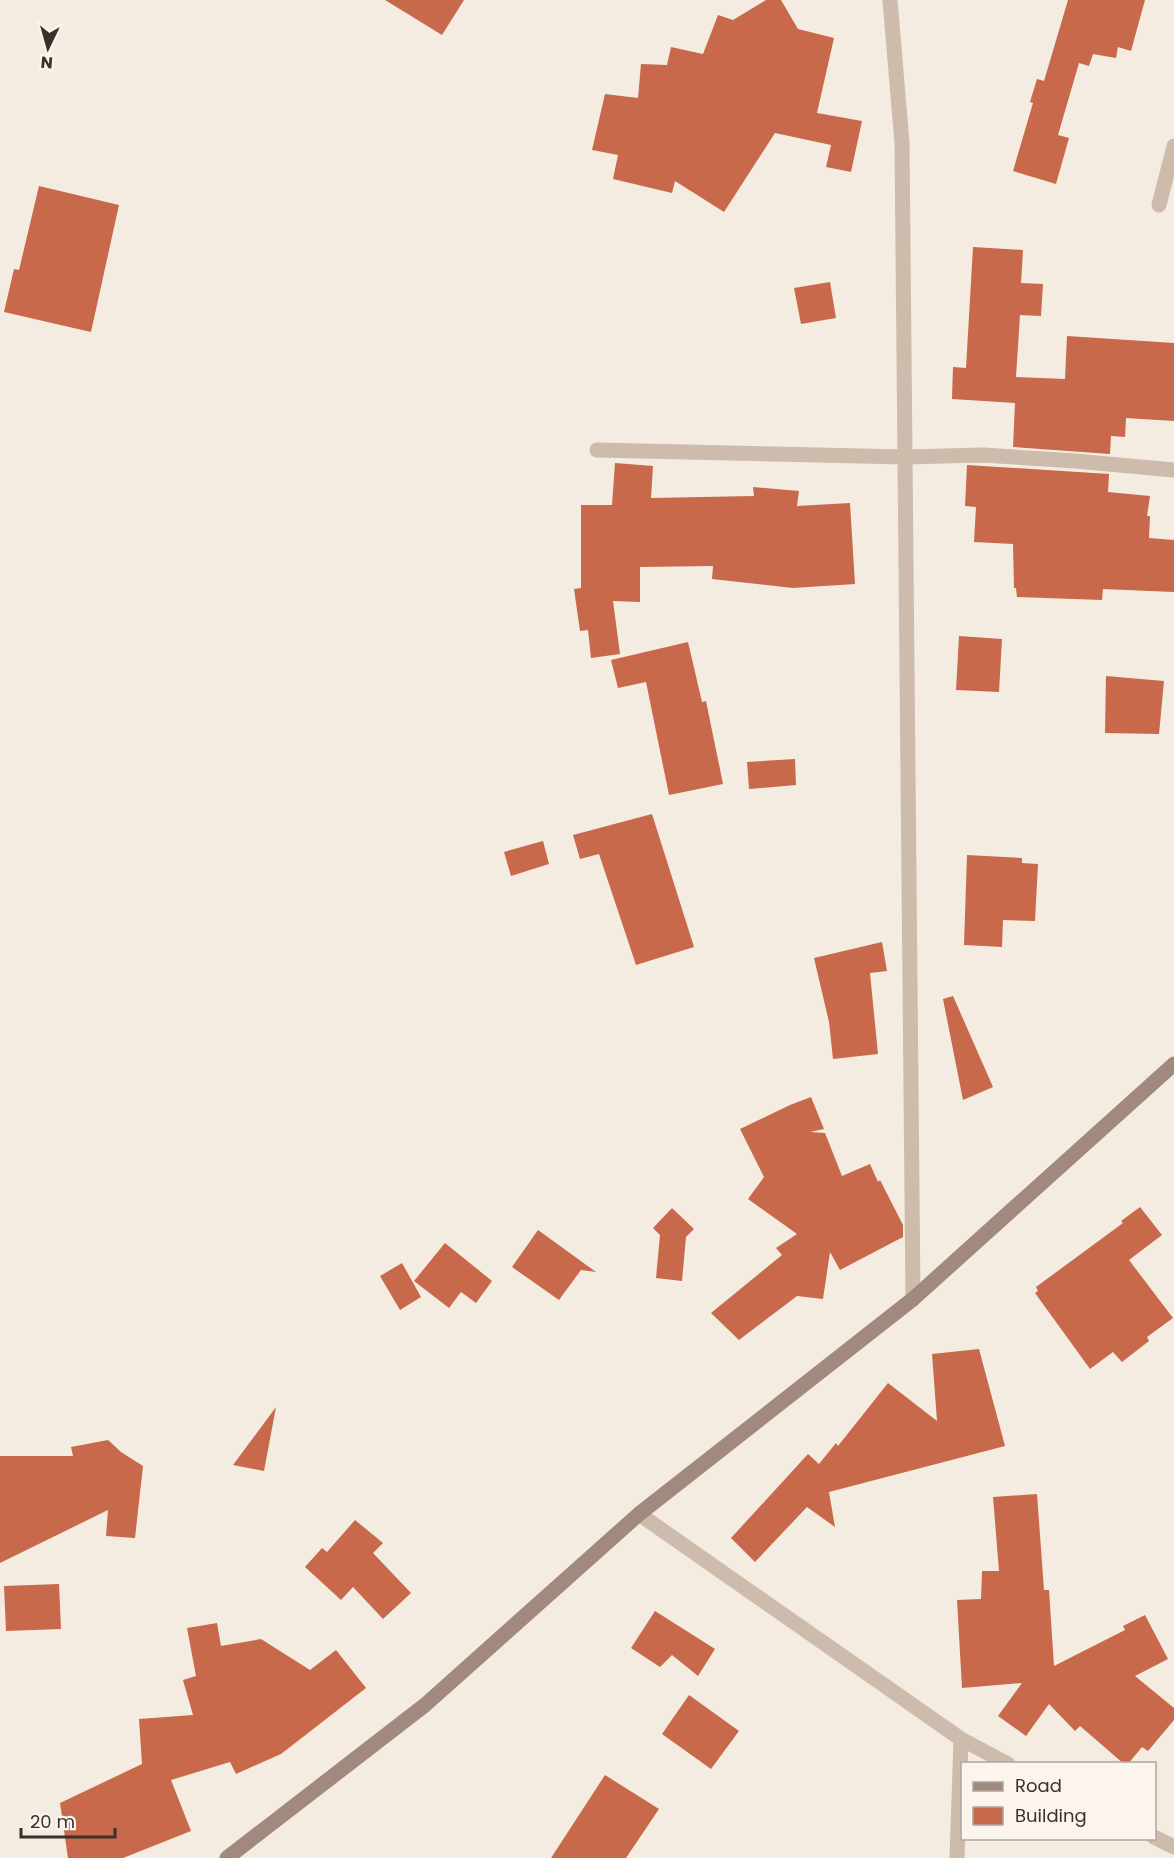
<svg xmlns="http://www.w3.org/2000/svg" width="1174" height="1858" font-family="Poppins,sans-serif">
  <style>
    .building { fill: #c8694b }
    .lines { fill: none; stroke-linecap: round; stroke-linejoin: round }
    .street { stroke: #cdbbac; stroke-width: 15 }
    .secondary { stroke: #a18a7d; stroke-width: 15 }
  </style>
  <rect width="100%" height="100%" fill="#f4ebe1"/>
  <path class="building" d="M385,0H464L442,35Z
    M766,0H781L798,29L834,38L817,113L862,121L851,172L826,167L831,145L775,133L724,212L675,181L672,193L613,179L618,155L592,150L605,94L638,98L641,64L667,65L671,47L703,54L718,15L733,20Z
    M1068,0H1145L1131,51L1118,47L1116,58L1093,54L1089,66L1079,63L1058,135L1069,138L1056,184L1013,171L1033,103L1030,102L1037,79L1044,81Z
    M39,186L119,205L91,332L4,312L14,269L19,270Z
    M973,247L1023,250L1021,283L1043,284L1041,316L1020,315L1016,377L1065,379L1067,336L1174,343V421L1126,418L1125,437L1111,436L1110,454L1013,447L1015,403L952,399L953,367L966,368Z
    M830,282L836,318L801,324L794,288Z
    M615,463L653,466L651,498L754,496L753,487L799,491L797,506L850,503L855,584L793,588L712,579L713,566L640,567V602L613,601L620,654L591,658L588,630L580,631L574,589L581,588V505H612Z
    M967,465L1109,474L1108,492L1150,496L1147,516H1150L1149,538L1174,540V592L1103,589L1102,600L1017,597L1016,588H1014L1013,544L974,542L976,507L965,506Z
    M959,636L1002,639L999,692L956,690Z
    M688,642L702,702L706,701L723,784L669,795L646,682L618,688L611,660Z
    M1106,676L1164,681L1159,734L1105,733Z
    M795,759L796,785L749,789L747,762Z
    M652,814L694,947L636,965L599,854L580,859L573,835Z
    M543,841L549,864L511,876L504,852Z
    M967,855L1022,858V863L1038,864L1035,921L1003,920L1002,947L964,945Z
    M882,942L887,971L870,973L878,1054L833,1059L829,1022L814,958Z
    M953,996L993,1087L963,1100L943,999Z
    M811,1097L824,1129L810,1132L825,1133L842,1176L870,1164L878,1182L880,1180L903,1225V1237L840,1270L830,1252L823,1299L797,1296L739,1340L711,1313L782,1255L776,1248L797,1234L748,1199L764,1177L740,1129L790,1105Z
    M1140,1207L1162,1235L1129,1260L1173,1318L1147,1337L1149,1341L1122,1362L1113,1352L1090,1369L1035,1293L1038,1291L1036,1287L1123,1223L1121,1221Z
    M672,1208L694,1229L686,1237L682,1281L656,1278L660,1235L653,1228Z
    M538,1230L596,1272L581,1270L559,1300L512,1267Z
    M445,1243L492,1281L476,1303L461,1292L449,1308L414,1281Z
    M402,1263L421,1297L400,1310L380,1276Z
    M979,1349L1005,1446L829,1492L835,1527L807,1507L755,1562L731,1538L808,1454L819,1464L836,1443L838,1446L888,1383L937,1421L932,1354Z
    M276,1407L264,1471L233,1465Z
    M108,1440L121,1452L143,1466L135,1538L106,1536L108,1510L0,1563V1456H73L71,1447Z
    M1037,1494L1044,1590H1049L1054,1666L1125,1630L1123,1626L1145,1615L1168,1659L1135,1676L1174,1708V1720L1148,1751L1142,1747L1128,1764H1124L1080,1726L1075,1731L1049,1704L1026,1736L998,1716L1022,1683L962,1688L957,1600L981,1599L982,1571H999L993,1497Z
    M355,1520L383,1543L373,1553L411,1593L383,1619L353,1587L341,1600L305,1567L322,1548L327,1552Z
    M59,1584L61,1629L6,1631L4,1586Z
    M655,1611L715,1649L698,1676L672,1655L660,1667L631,1648Z
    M217,1623L221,1646L261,1639L310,1670L336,1650L366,1688L281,1754L236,1774L230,1762L171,1780L191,1831L123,1858H68L60,1803L142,1764L139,1719L193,1715L183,1680L196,1676L187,1628Z
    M689,1695L739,1731L711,1769L662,1734Z
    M605,1775L659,1809L626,1858H551Z"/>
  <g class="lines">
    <path class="street" d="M890,0L902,143L913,1299
      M1159,205L1174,146
      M597,450L905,457L983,455L1075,461L1174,470
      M639,1514L961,1739L1008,1764
      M1154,1837L1174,1847
      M957,1858L961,1739"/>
    <path class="secondary" d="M227,1858L425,1705L639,1514L913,1299L1174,1064"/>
  </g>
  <rect x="961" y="1762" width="195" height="78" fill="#fbf5ee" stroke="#aea6a0" stroke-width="1.5"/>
  <rect x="973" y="1782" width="30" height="9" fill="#a18a7d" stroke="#aea6a0" stroke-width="1.5"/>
  <text x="1015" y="1792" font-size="18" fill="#3b302b">Road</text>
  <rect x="973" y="1807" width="30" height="18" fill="#c8694b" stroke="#aea6a0" stroke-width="1.5"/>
  <text x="1015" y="1822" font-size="18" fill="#3b302b">Building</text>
  <g transform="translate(48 48) rotate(185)" stroke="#fbf5ee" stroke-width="4.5" paint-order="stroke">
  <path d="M0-4.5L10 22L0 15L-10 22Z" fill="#3b302b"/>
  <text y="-9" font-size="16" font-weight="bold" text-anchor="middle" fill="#3b302b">N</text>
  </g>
  <path d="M21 1828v9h94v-9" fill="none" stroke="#3b302b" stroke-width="3"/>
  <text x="30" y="1828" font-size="18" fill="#3b302b" stroke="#fbf5ee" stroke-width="4.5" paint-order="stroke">20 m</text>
</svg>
